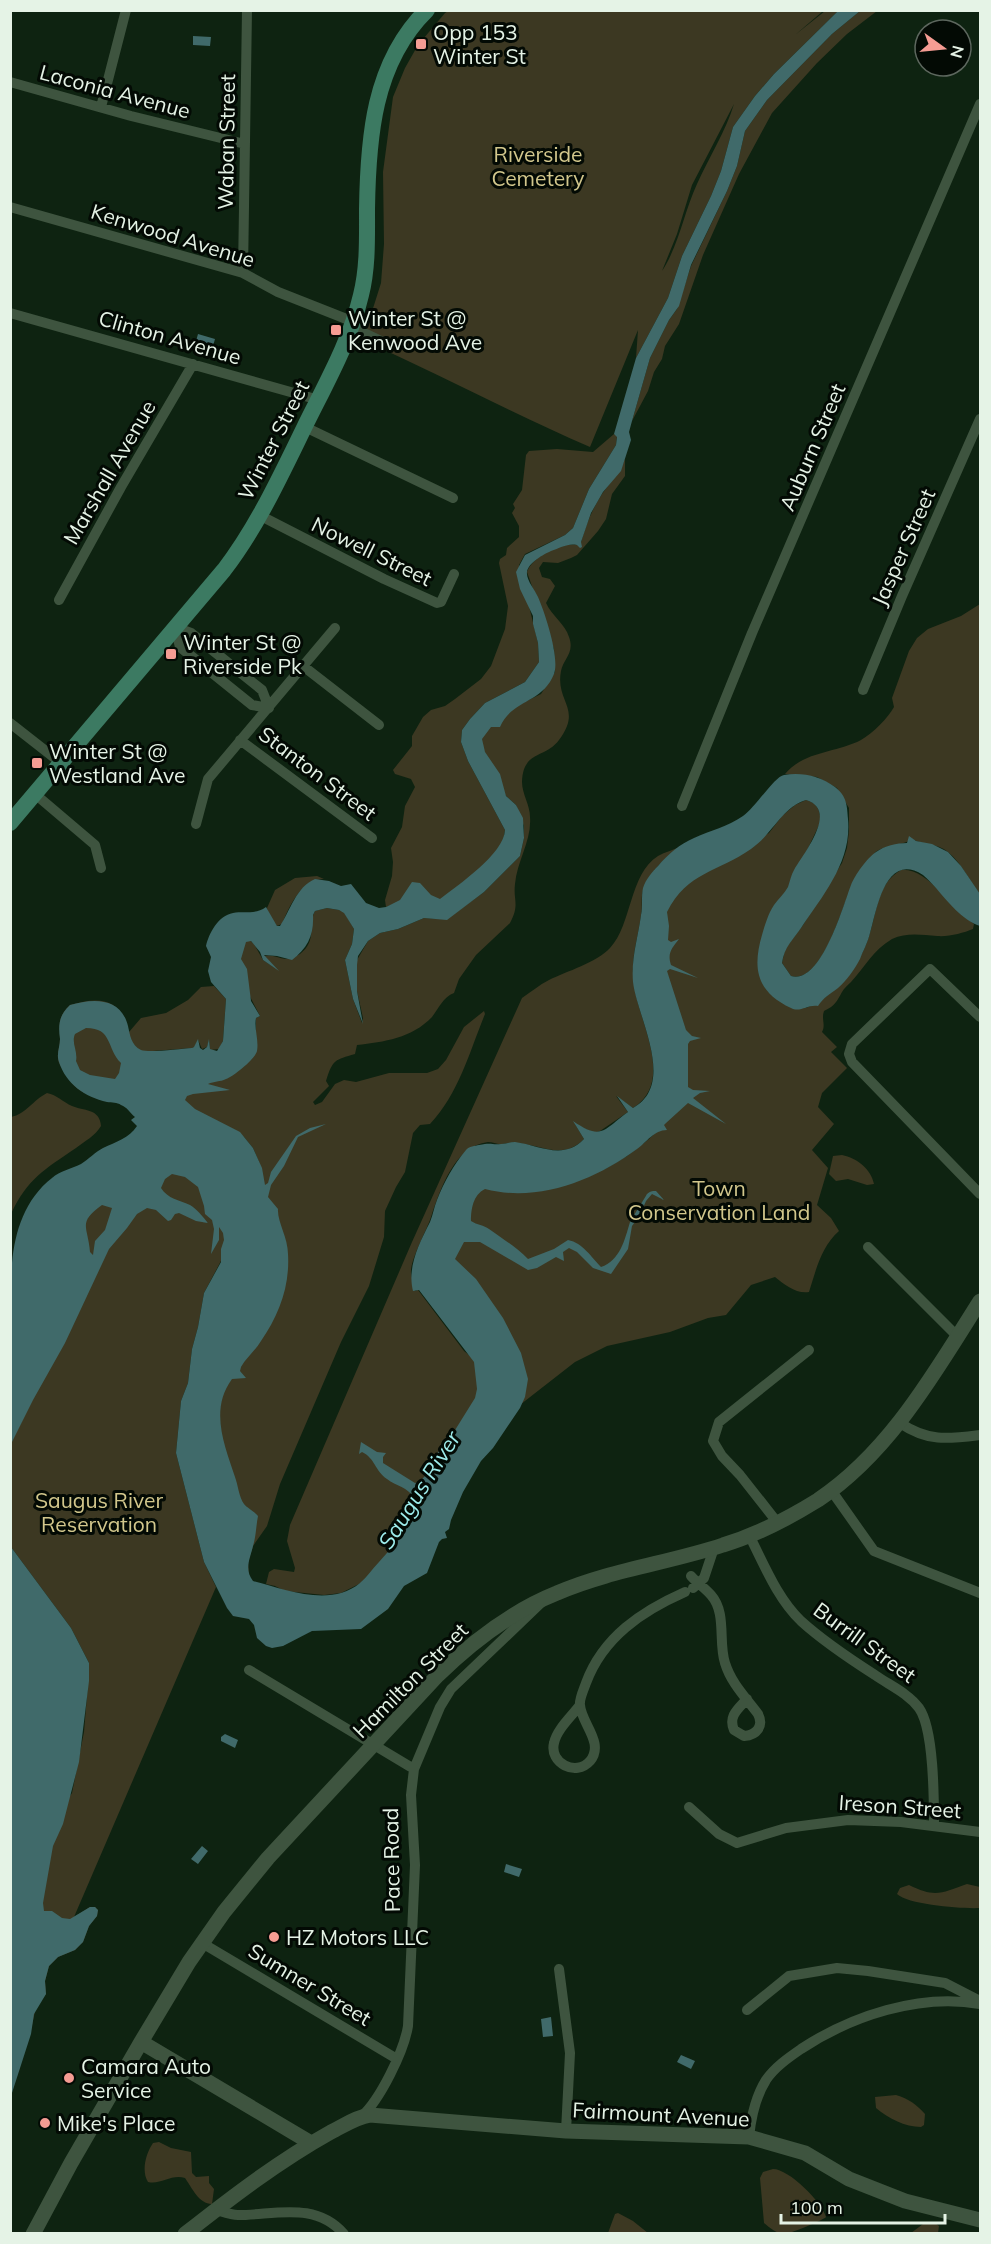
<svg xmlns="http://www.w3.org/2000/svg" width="991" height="2244" font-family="Mulish,sans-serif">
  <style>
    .green { fill: #3c3822; fill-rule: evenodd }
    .water { fill: #406a6a; fill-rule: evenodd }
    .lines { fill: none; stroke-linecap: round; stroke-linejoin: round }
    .street { stroke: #3e543f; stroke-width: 10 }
    .secondary { stroke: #3e543f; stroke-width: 15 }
    .primary { stroke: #3c7a62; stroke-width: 16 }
    .poi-dot { fill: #f59c93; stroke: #030a04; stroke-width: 2 }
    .labels { text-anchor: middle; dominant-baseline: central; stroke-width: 6; stroke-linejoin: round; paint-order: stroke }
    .poi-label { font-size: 21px; fill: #e5f3e6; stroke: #030a04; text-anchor: start }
    .street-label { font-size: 21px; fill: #e5f3e6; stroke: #030a04 }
    .park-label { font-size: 21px; fill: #d2c78c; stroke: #030a04 }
    .water-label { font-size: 22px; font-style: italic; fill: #9deceb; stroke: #030a04 }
  </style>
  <rect width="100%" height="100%" fill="#0e2311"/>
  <path class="green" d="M450,10L823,11L795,35L825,11H838L774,74L755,96L733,127L721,171L711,196L682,256L668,298L636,358L638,330L590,447C514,414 440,375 363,340L381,283L384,244L383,172L393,97L405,68L418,45L445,13ZM734,104C726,131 709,157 697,184C684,212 679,245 662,271L677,234L692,185Z
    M860,11H877L847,34L817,63L772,113L739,174L703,255L679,324L665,346L662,359L654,372L648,391L632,421L650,358L669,320L677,309L691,266L727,191L737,166L745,131L767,100L832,34Z
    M614,434L617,436L616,445L589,489L573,528L565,535L525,554L519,565L538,643L539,662L525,682L485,703L470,719L462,730L461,742L468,761L505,830L502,847L452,898L396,903L386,907L385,900L392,876L393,862L391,848L402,827L405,806L415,787L411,779L395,774L393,770L412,746V736L423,717L431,710L445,706L455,699L481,679L491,666L505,629L508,606L499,563L500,559L506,555L507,548L519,537V526L512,513L515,508L513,504L522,490L526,455L529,451L557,449L593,452Z
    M625,459V476L612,494L606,519L598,531L577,555L571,558L558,563L543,562L539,568L542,577L550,579L555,586L546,603C552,616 565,624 569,637C575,653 563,659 561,671C555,702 583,708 559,740C545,759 523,750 522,782C522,794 530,805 530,817C532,840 517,861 515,884C513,901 520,904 510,923L476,955L459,979L454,993C443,997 439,1008 432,1017C412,1038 384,1042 357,1045L355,1054C335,1060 333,1059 326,1081L329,1086L313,1102L315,1105L322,1102L335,1084L344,1080L356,1082L389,1073H427L438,1069L446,1060L464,1027L484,1011L485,1014C469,1053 459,1093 430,1124L420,1125L413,1133L405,1172L396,1187L385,1211L384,1237L369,1286L341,1342L280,1484L267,1526L253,1546L248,1562L249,1575L216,1418L264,1190L259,1162L253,1148L244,1137L213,1123L154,1080L256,1039V1018L260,1016L239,975L242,933L254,944L263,960L275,968L264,956C272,954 278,958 286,959C291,959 296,956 300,954C318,940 307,925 315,911L327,908L339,910L344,912L354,929L352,944L345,960L353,999L362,1023L363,1018L357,991V960L368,941L380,933L398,929L424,918L447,919L484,892L520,856L524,838V826L516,805L506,796L489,770L477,725L541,694L555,672L554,649L527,572C533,556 561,542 578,545L581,542C586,525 592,509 602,494C610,482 620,473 625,459Z
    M980,604V894C969,881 962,863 948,852C937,843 923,845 912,839C903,846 888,844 877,851C873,853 870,862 867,866C860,876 852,887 847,898C839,917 820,984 791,976L782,963L785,949L803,925L842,863L847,848L849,831V808L837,788L817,777L785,774C804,751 836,753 861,740C873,733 888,718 894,707L892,698L909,651L917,638L928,629L961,616Z
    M806,800C818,803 821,812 820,823L763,943L806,1008C835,996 860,966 869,936C877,913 877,883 901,870C927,867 953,910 974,924L973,929C963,933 949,937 937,936C922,935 907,932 892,939C873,950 865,967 851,982C848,985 844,988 842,992C837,1001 835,1006 824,1011C821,1019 826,1025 822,1032L837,1047L831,1052L847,1068L822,1093L818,1107L834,1124L812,1150L828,1168L817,1205L831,1218L839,1231C821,1247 816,1270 809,1292C796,1294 785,1285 775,1277L751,1285L726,1315L708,1318L670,1332L607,1346L575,1362L516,1408L450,1288L459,1231L477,1188L605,1169L627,1156L649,1139L670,1118L662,966L667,908L677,889L769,833L782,816L795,805Z
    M680,847C666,856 650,872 644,888C640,896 643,907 641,915C638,939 630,959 634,984C638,1021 676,1081 633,1108L616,1096L628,1112L600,1131L594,1133L575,1124L584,1139C563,1161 540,1144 515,1143C510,1142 506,1144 502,1144C498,1145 493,1142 488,1142C454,1146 440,1190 431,1217C427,1230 410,1260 411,1273C412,1279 414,1285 415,1291L418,1290L464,1351L476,1361L490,1387L390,1552L361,1583L341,1593L324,1595L285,1591L275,1586L266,1584L269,1572L274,1569L294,1572L295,1568L287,1541L290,1525L412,1242L522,998C531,992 539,985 549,980C567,971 596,963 610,948C632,925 629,874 658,856C665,852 673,850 680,847Z
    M317,876L324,879C301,879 289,907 282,924L277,926L268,914L267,908L275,890L295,878Z
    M214,986L226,999L223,1041L219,1049L210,1050L209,1040L207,1047L202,1049L198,1040L195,1047L192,1048L153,1051L125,1060L108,1102C88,1094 74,1093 64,1070C63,1068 60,1066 59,1063C56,1054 60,1047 60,1039C59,1025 58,1016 70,1005C100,996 121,998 129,1032L141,1018L166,1013L188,1000L201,987Z
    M47,1093C57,1095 63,1102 72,1106C83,1111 100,1108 101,1126C95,1136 85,1141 76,1148C45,1169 27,1179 11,1214V1117C26,1114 33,1100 47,1093Z
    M842,1155C857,1158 871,1169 874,1184L867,1185L848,1179L836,1181L829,1174L833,1156Z
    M187,1160L231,1242L204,1293L198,1327L192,1349L188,1383L181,1401L176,1453L204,1562L216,1587L74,1917L90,1907H95L98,1910L97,1916L89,1926L83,1942L75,1950L58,1957L49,1966L45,1981L46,1994L36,2007L32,2025L11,1881L72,1793L84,1732L89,1671V1663L71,1628L11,1547L10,1444L22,1421L86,1213Z
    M967,1884L980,1887V1908C963,1909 909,1905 897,1894L900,1888L909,1885C935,1898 942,1893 967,1884Z
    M896,2095C909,2099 916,2104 925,2114L924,2125L921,2127C905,2127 888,2118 876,2108L875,2097Z
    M159,2142L171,2148L191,2152L192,2173L196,2177L209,2176V2183L214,2189L212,2204C199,2204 192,2188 185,2178C171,2174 161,2185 148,2182C141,2171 146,2153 153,2143Z
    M773,2169C789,2169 822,2202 826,2217C824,2220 791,2233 786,2234C778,2235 770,2228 764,2223L760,2178L763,2172Z
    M618,2213L633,2221L648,2233H608L615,2214Z
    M934,2222L939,2226L938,2233H911L923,2224Z"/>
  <path class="water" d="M838,11H860L832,34L767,100L745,131L737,166L727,191L691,265L679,306L669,320L650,358L632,421L629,432L631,440L621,471L603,492L591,513L581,542L582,547L580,548L577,545C568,543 560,548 551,551C544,554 528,563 527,572C526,580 535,590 538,597C545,613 560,658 554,674C542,704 512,699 500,727H491L482,739L485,752L500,774L506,796L516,805L523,818L524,838L520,856L484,892L447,920L424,918L398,929L380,933L368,941L358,956L357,965V991L363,1024L353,999L345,960L352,944L354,929L344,913L339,910L327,908L315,911L313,915C314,935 308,948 292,960L277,956L264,955L279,971L263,960L260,952L251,941L246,942L241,959L247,969L251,1001L260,1016L256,1018C254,1029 259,1040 257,1051C255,1059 234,1076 226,1079C220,1082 214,1081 208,1084L230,1090L193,1094L187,1096L185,1100L195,1109L240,1132L253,1148L262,1168L265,1185L268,1183L271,1172L296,1136L310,1128L326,1124L298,1137L284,1166L271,1185L268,1197L278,1209C277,1221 288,1238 288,1254C290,1286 279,1315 261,1341C255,1351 246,1358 241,1367L240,1371L246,1378L232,1379C209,1410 225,1446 235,1477C238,1485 239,1497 244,1504C247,1508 254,1511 258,1516C256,1526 256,1537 253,1546C250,1559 244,1569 253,1581C284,1589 330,1608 360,1583C367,1577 372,1569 379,1562C395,1545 410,1523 414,1498C408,1487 396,1486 387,1479C375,1471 375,1458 362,1452L359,1454L361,1442L377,1452L386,1453L383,1457V1463L415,1483L419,1482L425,1476L428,1463L447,1443L475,1398L477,1389L474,1362L419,1290L413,1291C407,1267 419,1244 430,1222C433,1215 434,1207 437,1200C444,1182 454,1164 466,1150C469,1146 475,1146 479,1145C492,1142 491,1145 501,1144C506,1144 510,1142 515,1142C539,1145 563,1161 584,1139L573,1121C602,1141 603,1130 628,1112L617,1096L633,1108C677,1084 637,1017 633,982C631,958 638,938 641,915C643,906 641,897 643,888C646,879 652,872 658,866C668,854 680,844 694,838C711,830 727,827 743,816C755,808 775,776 784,775C802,772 820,776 835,787C847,796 847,806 848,819C852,861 824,894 801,928C793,940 784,947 782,963L791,976C821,985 843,906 851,885C855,875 867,858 876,852C884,846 897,843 907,843L909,836L916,841L932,844L948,852L961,866L980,894V926C962,920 948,902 936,888C932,884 928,879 923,875C885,851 877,910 870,933C868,942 863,951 860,959C855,969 846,981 838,988C830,994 823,998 818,1006C808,1004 800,1013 791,1008C757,992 752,969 762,935C765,925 768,914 774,905C778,899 784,894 788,887C790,881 791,875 794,870C804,853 839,810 806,800C782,807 772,835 751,849C718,872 687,872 667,912L669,926L668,940L671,942L679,939C672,948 667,953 671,965L698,978L670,969L667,971L686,1030L692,1036L701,1038L690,1041L688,1044V1087L693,1090L710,1091L700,1093L693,1098L726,1124L688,1103L666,1123L664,1125L667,1130C654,1130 647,1142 637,1149C595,1180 538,1203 485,1189C473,1195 471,1209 471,1221C477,1225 484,1225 489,1229C503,1239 516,1247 528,1259L554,1249L568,1240C583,1243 591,1257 601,1267C620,1261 625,1239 630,1222C631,1220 646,1196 647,1194C651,1191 651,1191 656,1191L664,1200L652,1194L646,1201L640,1215L632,1226L628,1249L611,1274L593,1268L577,1252L569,1248L563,1252L564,1261L556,1257L537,1268L528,1270L480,1242H464L455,1259L476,1279L503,1318L521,1353L528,1379L525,1397L520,1408L493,1448L481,1461L463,1492L451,1520L449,1529L445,1532L447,1538L442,1539L439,1542L427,1573L404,1586L388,1609L361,1629L312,1631L283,1646L272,1648L266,1646L257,1638L254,1625L249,1619L233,1616L227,1608L204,1562L176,1453L181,1401L188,1383L192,1349L198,1327L204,1293L221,1262V1249L224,1240L223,1233L219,1227V1240L211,1254L214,1229L212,1220L205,1214L204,1206L198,1187L185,1177L172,1174L165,1179L161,1188C168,1199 179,1200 190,1205C196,1208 204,1218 208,1223L196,1221L179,1213L175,1214L171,1220L168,1221L156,1210L147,1208L137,1214L127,1228L109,1249L65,1343L33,1400L11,1444L12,1263C15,1231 25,1199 52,1178C60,1171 71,1169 81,1164C89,1159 95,1152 103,1148C116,1142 129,1138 137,1126L131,1120L135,1117C130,1113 127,1107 121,1105C117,1102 112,1103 107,1102C85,1097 66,1084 59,1062C56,1054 60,1047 60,1039C58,1025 59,1015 70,1005C93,998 121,997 128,1026C130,1035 131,1045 141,1050C149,1053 180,1049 192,1048L194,1047L198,1039L200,1048L203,1050L207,1047L209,1039L210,1049L217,1051L223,1041L226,999L211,982L208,971L211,957L206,946C209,933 218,916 233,913C244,911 255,915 266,907L277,926H280C290,911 296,887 315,879L329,881L341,886L351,884L366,903L379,908L386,907L400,900L412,882L420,883L431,895L440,899C458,885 504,854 505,830L468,761L461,742L462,730L470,719L485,703L525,682L539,662L538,643L533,624V616L520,589L516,572L525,555L565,535L573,528L589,489L616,445L617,437L614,434L636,358L668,298L682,256L711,196L721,171L733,127L755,96L774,74ZM86,1028C113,1028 106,1048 121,1063L119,1073L115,1079L90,1075L80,1070L76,1061C78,1051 71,1043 75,1034ZM102,1205L112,1208L105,1230L95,1241L93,1255L90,1252C88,1226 77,1223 102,1205Z
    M193,36L211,37L210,46L193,45Z
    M198,334L215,339L213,346L196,341Z
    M11,1547L71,1628L89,1663V1681L79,1762L63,1824L53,1846L43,1903L44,1911H52L62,1918L70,1919L90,1907H95L98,1910L97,1916L89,1926L83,1942L75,1950L58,1957L49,1966L45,1981L46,1994L34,2014L31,2034L11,2096Z
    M225,1734L238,1740L235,1748L221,1741V1737Z
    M202,1846L208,1851L198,1864L191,1859Z
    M506,1864L522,1869L519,1877L504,1872Z
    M551,2017L553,2036L543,2037L541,2019Z
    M681,2055L695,2061L691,2069L677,2062Z"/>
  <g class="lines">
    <path class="street" d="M10,82L131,116L245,144
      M101,107L126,10
      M10,207L243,273L278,292L354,322L362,332L381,341
      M243,273L247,10
      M10,313L319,400
      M305,427L453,498
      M259,515L384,579L437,603L441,602L454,574
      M59,600L121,487L193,364
      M175,627L191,633L262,690L269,708L252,705L180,647Z
      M303,666L379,725
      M863,690L902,596L980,419
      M10,723L61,763
      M240,740L372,838
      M35,794L95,845L101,868
      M682,806L752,633L980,104
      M196,824L208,779L335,628
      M980,1017L930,969L852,1044L849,1054L852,1062L980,1194
      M868,1247L958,1337
      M900,1423C928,1442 948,1439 980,1435
      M831,1490L874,1551L980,1593
      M777,1522L740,1475L722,1456L713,1441L719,1422L809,1350
      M749,1535C764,1564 777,1598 801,1621C823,1641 850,1659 875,1675C889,1685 908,1693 919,1708C934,1729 934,1798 934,1825
      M691,1576C697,1583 705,1588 711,1595C727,1613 718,1642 725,1663C731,1683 746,1698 758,1714C764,1726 757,1735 744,1736L734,1730C728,1716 738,1709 747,1699
      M693,1588L704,1578L714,1548
      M249,1670L414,1769
      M580,1705C572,1716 557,1729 554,1743C549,1763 576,1777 590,1761C605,1743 581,1723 580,1705C579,1699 584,1689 586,1683C603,1637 642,1611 685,1592
      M689,1807L719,1834L737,1843L786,1828L848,1820L901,1822L980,1832
      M202,1943L397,2059
      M559,1969L570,2053L566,2131
      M747,2010L789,1976L837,1968L868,1971L945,1983L978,2000
      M361,2117C380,2100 404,2051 408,2026L415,1865L411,1795L414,1769L440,1707L451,1689L541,1603
      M749,2137C751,2118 756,2096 766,2080C775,2067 788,2058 801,2049C851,2016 920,1993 980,2004
      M216,2210C223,2212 231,2215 238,2215C275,2215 315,2201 344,2234"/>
    <path class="secondary" d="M141,2042L311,2143
      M33,2234L71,2163L141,2042L189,1962L224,1912L268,1858L438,1675C473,1641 512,1611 557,1593C610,1570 669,1563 723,1545C756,1535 789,1518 818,1500C890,1452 935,1372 980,1301
      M185,2234C232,2197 279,2161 331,2132C343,2126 356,2117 370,2115L566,2131L749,2137L805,2153L849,2179L905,2201L980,2220"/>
    <path class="primary" d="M10,823L224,570C257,527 280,477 304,428C325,385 350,342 361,295C368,267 367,238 367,209C368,139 373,63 427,10"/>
  </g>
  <g class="poi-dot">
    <rect x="415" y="38" width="12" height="12" rx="3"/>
    <rect x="330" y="324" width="12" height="12" rx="3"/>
    <rect x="165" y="648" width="12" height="12" rx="3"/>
    <rect x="31" y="757" width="12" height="12" rx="3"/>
    <circle cx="274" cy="1937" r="6"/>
    <circle cx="69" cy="2078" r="6"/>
    <circle cx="45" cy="2123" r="6"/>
  </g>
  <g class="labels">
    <g class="poi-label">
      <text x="433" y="32">Opp 153<tspan x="433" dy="24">Winter St</tspan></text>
      <text x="348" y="318">Winter St @<tspan x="348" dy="24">Kenwood Ave</tspan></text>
      <text x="183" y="642">Winter St @<tspan x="183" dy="24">Riverside Pk</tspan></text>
      <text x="49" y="751">Winter St @<tspan x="49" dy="24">Westland Ave</tspan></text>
      <text x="286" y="1937">HZ Motors LLC</text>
      <text x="81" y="2066">Camara Auto<tspan x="81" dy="24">Service</tspan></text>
      <text x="57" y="2123">Mike's Place</text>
    </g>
    <g class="street-label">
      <text transform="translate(115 91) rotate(15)">Laconia Avenue</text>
      <text transform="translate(226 142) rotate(-89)">Waban Street</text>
      <text transform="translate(173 235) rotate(17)">Kenwood Avenue</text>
      <text transform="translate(170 337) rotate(16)">Clinton Avenue</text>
      <text transform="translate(273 440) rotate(-63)">Winter Street</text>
      <text transform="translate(812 447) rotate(-67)">Auburn Street</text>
      <text transform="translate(109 472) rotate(-60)">Marshall Avenue</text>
      <text transform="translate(903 547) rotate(-66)">Jasper Street</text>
      <text transform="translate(372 551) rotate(26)">Nowell Street</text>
      <text transform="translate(318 773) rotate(37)">Stanton Street</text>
      <text transform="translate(865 1642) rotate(36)">Burrill Street</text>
      <text transform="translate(410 1680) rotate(-45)">Hamilton Street</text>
      <text transform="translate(900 1806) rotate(4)">Ireson Street</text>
      <text transform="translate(391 1860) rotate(-91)">Pace Road</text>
      <text transform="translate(310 1984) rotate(31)">Sumner Street</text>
      <text transform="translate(661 2114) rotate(3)">Fairmount Avenue</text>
    </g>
    <g class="park-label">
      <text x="538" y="154">Riverside<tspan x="538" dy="24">Cemetery</tspan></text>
      <text x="719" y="1188">Town<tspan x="719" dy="24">Conservation Land</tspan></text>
      <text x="99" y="1500">Saugus River<tspan x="99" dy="24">Reservation</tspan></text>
    </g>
    <g class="water-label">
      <text transform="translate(419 1490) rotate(-58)">Saugus River</text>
    </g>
  </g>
  <rect width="991" height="2244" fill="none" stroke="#e5f3e6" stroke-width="24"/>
  <g transform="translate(943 48) rotate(105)"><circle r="28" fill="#030a04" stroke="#5d675e" stroke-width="1.5"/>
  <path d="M0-4.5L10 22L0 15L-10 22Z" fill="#f59c93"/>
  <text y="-9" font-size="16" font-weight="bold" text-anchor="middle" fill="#e5f3e6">N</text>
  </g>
  <path d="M781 2214v9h164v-9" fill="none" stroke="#e5f3e6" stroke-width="3"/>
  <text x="790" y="2214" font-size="18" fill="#e5f3e6" stroke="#030a04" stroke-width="4.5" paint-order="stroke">100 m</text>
</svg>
